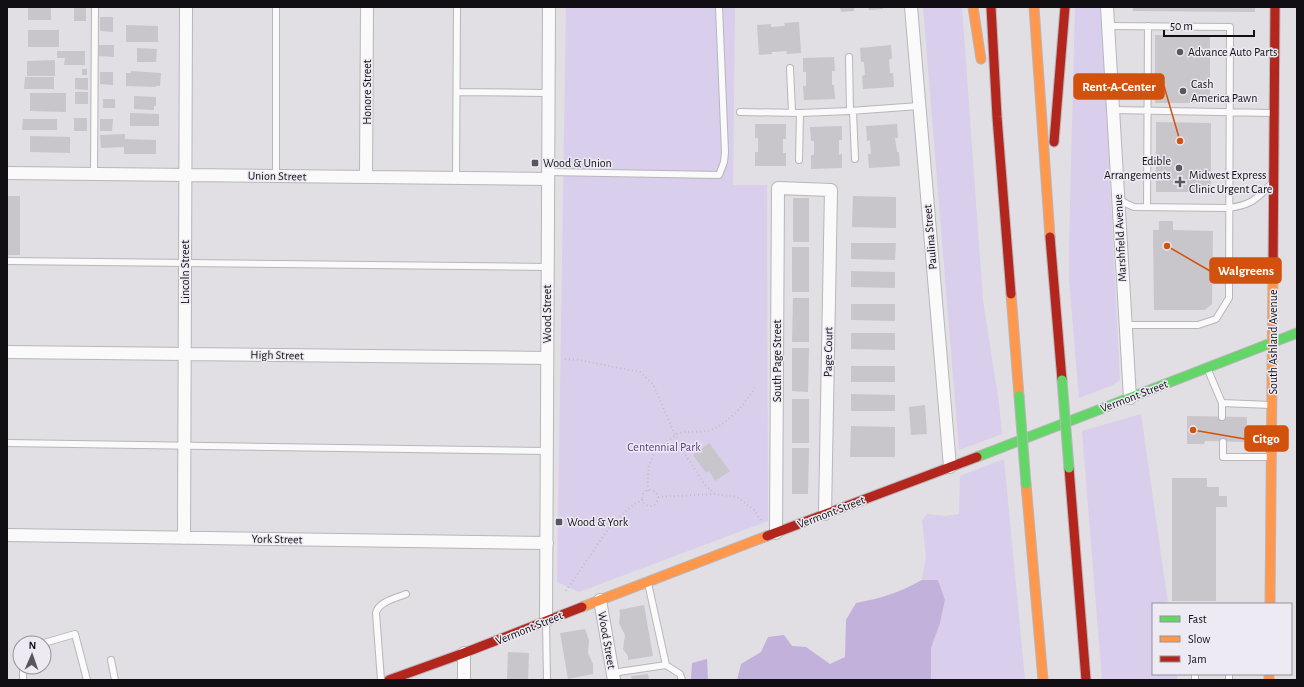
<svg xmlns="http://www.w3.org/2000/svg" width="1304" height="687" font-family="'Alegreya Sans',sans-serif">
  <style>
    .green { fill: #d9ceeb }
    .forest { fill: #c2b1db }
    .building { fill: #c8c6cb }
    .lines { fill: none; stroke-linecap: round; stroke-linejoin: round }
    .lane-casing { stroke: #b8b6ba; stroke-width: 8 }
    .street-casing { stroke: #b8b6ba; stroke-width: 14 }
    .fast-casing { stroke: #b8b6ba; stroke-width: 11 }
    .slow-casing { stroke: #b8b6ba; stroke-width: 11 }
    .jam-casing { stroke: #b8b6ba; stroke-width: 11 }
    .path { stroke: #c0bfc1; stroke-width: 2; stroke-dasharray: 1 3; stroke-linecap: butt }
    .lane { stroke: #fafafb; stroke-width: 6 }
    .street { stroke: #fafafb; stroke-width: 12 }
    .fast { stroke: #63d668; stroke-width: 9 }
    .slow { stroke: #ff974d; stroke-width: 9 }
    .jam { stroke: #b3261e; stroke-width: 9 }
    .fast-bridge-casing { stroke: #b8b6ba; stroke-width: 11; stroke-linecap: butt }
    .fast-bridge { stroke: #63d668; stroke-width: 9 }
    .poi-dot { fill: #5a575c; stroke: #edeaf3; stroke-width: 1.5 }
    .labels { text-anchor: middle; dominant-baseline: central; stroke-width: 3; stroke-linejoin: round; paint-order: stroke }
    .poi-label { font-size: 12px; fill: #110f13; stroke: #edeaf3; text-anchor: start }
    .street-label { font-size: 12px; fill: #110f13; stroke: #edeaf3 }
    .park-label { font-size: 12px; fill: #5f378d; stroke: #edeaf3 }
    .leader { fill: none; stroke: #d2520d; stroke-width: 1.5 }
    .callout-dot { fill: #d2520d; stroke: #edeaf3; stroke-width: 1.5 }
    .callout { fill: #d2520d; stroke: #d2520d; stroke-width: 1.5 }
    .callout-label { font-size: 13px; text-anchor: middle; font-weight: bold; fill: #fff }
  </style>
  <rect width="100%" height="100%" fill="#e1dee4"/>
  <path class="green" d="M566,7H735L733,185H767L768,521L579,592L557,582Z
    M923,7H962L983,301L999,403L1002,434L959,450Z
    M1075,7H1101L1120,380L1113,385L1079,398L1069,279V245Z
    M1141,414L1168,604H1153V674H1177V680H1102L1082,431Z
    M1004,459L1025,680H931V648L940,623L945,600L938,580H922L926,557L922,520L927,514L945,516L959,514L960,476Z"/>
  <path class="forest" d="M922,580H938L945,600L940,623L931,648V680H737L741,664L761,652L768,637L784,635L792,646L806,647L830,664L845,657L846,620L856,603C882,598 898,593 922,580Z
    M707,659L708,680H691L692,663Z"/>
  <path class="building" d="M28,7H51V20H28Z
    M840,7H854V11L841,12Z
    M868,7H883V9L869,10Z
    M1133,7H1255V12L1133,11Z
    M74,8H86V21H74Z
    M100,17H113V32L100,31Z
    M799,22L801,53L787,54L786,51L772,52V54L759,55L757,25L771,24V27L785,26L784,23Z
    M126,25L158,26V42H126Z
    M28,30H59V47H28Z
    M1155,35H1210V103H1155Z
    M99,45H114V57L99,56Z
    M891,45L892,59H889L890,73H893L894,87L863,89L862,76L865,75L864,62H861L860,48Z
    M137,48L157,49L156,62H137Z
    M57,51H85V65H64L65,58H57Z
    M834,57L835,71H832V85H834L835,99L804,100L803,86H806V72H803V58Z
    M55,60V76H27V61Z
    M82,69H87V75H82Z
    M131,71L161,73L160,86H156V87L126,86V73H131Z
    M100,72H113V85L100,84Z
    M25,77H54V89H24Z
    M75,78H88V90L75,89Z
    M75,92H88V104H75Z
    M30,93H66V112L30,111Z
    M134,96L156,97V106H154V110L134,109Z
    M103,99H115V108H103Z
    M130,113L159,114V126H130Z
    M74,118H87V131H74Z
    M23,119H57V130H22Z
    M100,119H113L112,131H100Z
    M1156,122L1211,123V192H1156Z
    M755,124H786V139H783V153H786V166H755V152H758V138H755Z
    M897,124L898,138H895L897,152H899L900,166L869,168L868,154H871L870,140L867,141L866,126Z
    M842,126V140H839V155L842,154V168L811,169V155H814V141H811L810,127Z
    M125,134V139L156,140V154H124V147L101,148L100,135Z
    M30,136L70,137V153L30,152Z
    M7,196H20V255H7Z
    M853,196L896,197V228L852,227Z
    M793,198H809V242H793Z
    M1159,221H1173V230L1213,231L1212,304L1205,310H1154L1153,230H1159Z
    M851,243H896L895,260L851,259Z
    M792,247H809V292H792Z
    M851,271L895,272V288L851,287Z
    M793,298H809V342H792Z
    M851,304H895V321L851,320Z
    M851,333H895V350L851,349Z
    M792,348H809L808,392L792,391Z
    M851,366H895V382H851Z
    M851,394L895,395V411H851Z
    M792,399H809V443H792Z
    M925,405L927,434L911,435L909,407Z
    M1187,416L1247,417V442L1205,441L1204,444H1187Z
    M851,426L895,427V457H850Z
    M709,443L730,471L715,481L709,471L706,473L693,455Z
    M792,448H809L808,494H792Z
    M1172,478H1207V487H1219V496H1227V507H1216V601H1172Z
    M644,605L653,656L628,660V656L623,649L625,635L619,623L620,614L619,610Z
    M585,629L589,640L588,653L593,664V674L568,679L560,633Z
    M508,652L529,653L528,679H507Z
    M648,674L649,680H632L631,676Z"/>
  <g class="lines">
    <defs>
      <path id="lane" d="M1108,26L1230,27L1229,298L1216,319L1198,325H1125
        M849,57L850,111
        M790,68L792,112
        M457,92L548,93
        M1113,110L1273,113
        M853,111L855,159
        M740,112L800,113L850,111L919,106
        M799,160L800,113
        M548,172L719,175L724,162L725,152L719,7
        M94,174L95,7
        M276,176V7
        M456,178L457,7
        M1119,199L1127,204L1134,207L1229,208C1250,205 1256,200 1270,185
        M1147,207L1148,26
        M7,261L548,267
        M1208,370L1222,403L1271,405
        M1222,403V417
        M1223,442V457H1270
        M7,443L547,451
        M546,622L547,680
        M44,643L75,634L87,680
        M111,660L115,680
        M666,665L680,674L682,680
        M612,673L666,665L648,583
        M1195,674V680
        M1229,674V680
        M23,680V667
        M381,680L376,613C378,602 396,598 406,594"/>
      <path id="street" d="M911,7L950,467
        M1107,7L1130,398
        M7,173L548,179
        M366,177L367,7
        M7,352L547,358
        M776,533L778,188L831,190L825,514
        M7,535L547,543
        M184,538L186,7
        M600,600L614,680
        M546,621L549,7
        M464,680V653"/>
      <path id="fast" d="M977,457L1297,333"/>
      <path id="slow" d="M973,7L981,59
        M1034,7L1050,237
        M1011,294L1019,396
        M1026,484L1043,680
        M1270,604L1273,270
        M582,607L767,536
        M1269,674V680"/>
      <path id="jam" d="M991,7L997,117L1011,294
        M1054,142L1065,7
        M1050,237L1062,380
        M1273,270L1275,7
        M1069,468L1086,680
        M767,536L977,457
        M389,680L464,653L582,607"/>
    </defs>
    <use href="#lane" class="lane-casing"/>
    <use href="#street" class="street-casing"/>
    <use href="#fast" class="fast-casing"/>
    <use href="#slow" class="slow-casing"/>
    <use href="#jam" class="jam-casing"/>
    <path class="path" d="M565,359L579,360L640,372L653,384L681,448L705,485L715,494
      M642 498a8 8 0 1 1 16 0a8 8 0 1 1-16 0Z
      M648,491C647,468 649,453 669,440C674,436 679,432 685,432C694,431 705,433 713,429C731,421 744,404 755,388
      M658,497L713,494L737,497L754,510L762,522
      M566,591L613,522L634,504L643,500"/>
    <use href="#lane" class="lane"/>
    <use href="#street" class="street"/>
    <use href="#fast" class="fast"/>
    <use href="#slow" class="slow"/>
    <use href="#jam" class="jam"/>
    <defs>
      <path id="fast-bridge" d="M1062,380L1069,468
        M1019,396L1026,484"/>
    </defs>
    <use href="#fast-bridge" class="fast-bridge-casing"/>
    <use href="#fast-bridge" class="fast-bridge"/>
  </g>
  <g class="poi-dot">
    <circle cx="1180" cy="52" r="4"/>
    <circle cx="1183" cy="91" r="4"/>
    <rect x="531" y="159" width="8" height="8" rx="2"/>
    <circle cx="1179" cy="168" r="4"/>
    <path d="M1178 176h4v4h4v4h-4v4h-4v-4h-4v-4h4z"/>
    <rect x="555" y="518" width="8" height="8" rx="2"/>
  </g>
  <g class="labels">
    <g class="poi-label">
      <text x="1188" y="52">Advance Auto Parts</text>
      <text x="1191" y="84">Cash<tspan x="1191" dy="14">America Pawn</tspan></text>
      <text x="1171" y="161" text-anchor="end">Edible<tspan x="1171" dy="14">Arrangements</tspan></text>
      <text x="543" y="163">Wood &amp; Union</text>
      <text x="1189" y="175">Midwest Express<tspan x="1189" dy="14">Clinic Urgent Care</tspan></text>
      <text x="567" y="522">Wood &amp; York</text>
    </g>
    <g class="street-label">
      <text transform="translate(367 92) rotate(-90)">Honore Street</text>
      <text transform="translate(277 176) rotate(1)">Union Street</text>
      <text transform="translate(930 237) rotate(-95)">Paulina Street</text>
      <text transform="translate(1120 238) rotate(-93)">Marshfield Avenue</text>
      <text transform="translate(185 272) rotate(-90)">Lincoln Street</text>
      <text transform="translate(547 314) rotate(-90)">Wood Street</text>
      <text transform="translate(1273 342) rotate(-90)">South Ashland Avenue</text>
      <text transform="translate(828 352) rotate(-89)">Page Court</text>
      <text transform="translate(277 355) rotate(1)">High Street</text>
      <text transform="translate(777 361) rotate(-90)">South Page Street</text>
      <text transform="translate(1134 396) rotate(-21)">Vermont Street</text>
      <text transform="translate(831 512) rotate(-21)">Vermont Street</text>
      <text transform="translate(277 539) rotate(1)">York Street</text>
      <text transform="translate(529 628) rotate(-22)">Vermont Street</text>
      <text transform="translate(607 640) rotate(80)">Wood Street</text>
    </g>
    <g class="park-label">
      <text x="664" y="447">Centennial Park</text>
    </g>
  </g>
  <path class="leader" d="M1180 141L1164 86M1167 246L1210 271M1193 430L1245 439"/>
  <g class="callout-dot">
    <circle cx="1180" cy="141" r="4"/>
    <circle cx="1167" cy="246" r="4"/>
    <circle cx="1193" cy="430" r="4"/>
  </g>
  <g class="callout">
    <rect x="1074" y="74" width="90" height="25" rx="4"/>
    <rect x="1210" y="258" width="71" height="25" rx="4"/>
    <rect x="1245" y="426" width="43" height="25" rx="4"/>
  </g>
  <g class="callout-label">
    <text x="1119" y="91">Rent-A-Center</text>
    <text x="1246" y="275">Walgreens</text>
    <text x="1266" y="443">Citgo</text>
  </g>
  <rect width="1304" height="687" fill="none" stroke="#110f13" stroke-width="16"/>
  <rect x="1152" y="603" width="140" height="72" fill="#edeaf3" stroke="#959299"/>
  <rect x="1160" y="616" width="20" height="6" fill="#63d668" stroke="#959299"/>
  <text x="1188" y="623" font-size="12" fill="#110f13">Fast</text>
  <rect x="1160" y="636" width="20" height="6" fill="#ff974d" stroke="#959299"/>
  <text x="1188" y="643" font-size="12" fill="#110f13">Slow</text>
  <rect x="1160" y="656" width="20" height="6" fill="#b3261e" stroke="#959299"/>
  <text x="1188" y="663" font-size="12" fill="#110f13">Jam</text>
  <g transform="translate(32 655) rotate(2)"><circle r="19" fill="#edeaf3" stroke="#959299"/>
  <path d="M0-3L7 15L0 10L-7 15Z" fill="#5a575c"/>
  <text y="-6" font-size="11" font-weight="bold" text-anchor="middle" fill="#110f13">N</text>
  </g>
  <path d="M1164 30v6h90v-6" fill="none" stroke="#110f13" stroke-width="2"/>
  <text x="1170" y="30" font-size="12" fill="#110f13" stroke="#edeaf3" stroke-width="3" paint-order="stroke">50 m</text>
</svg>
